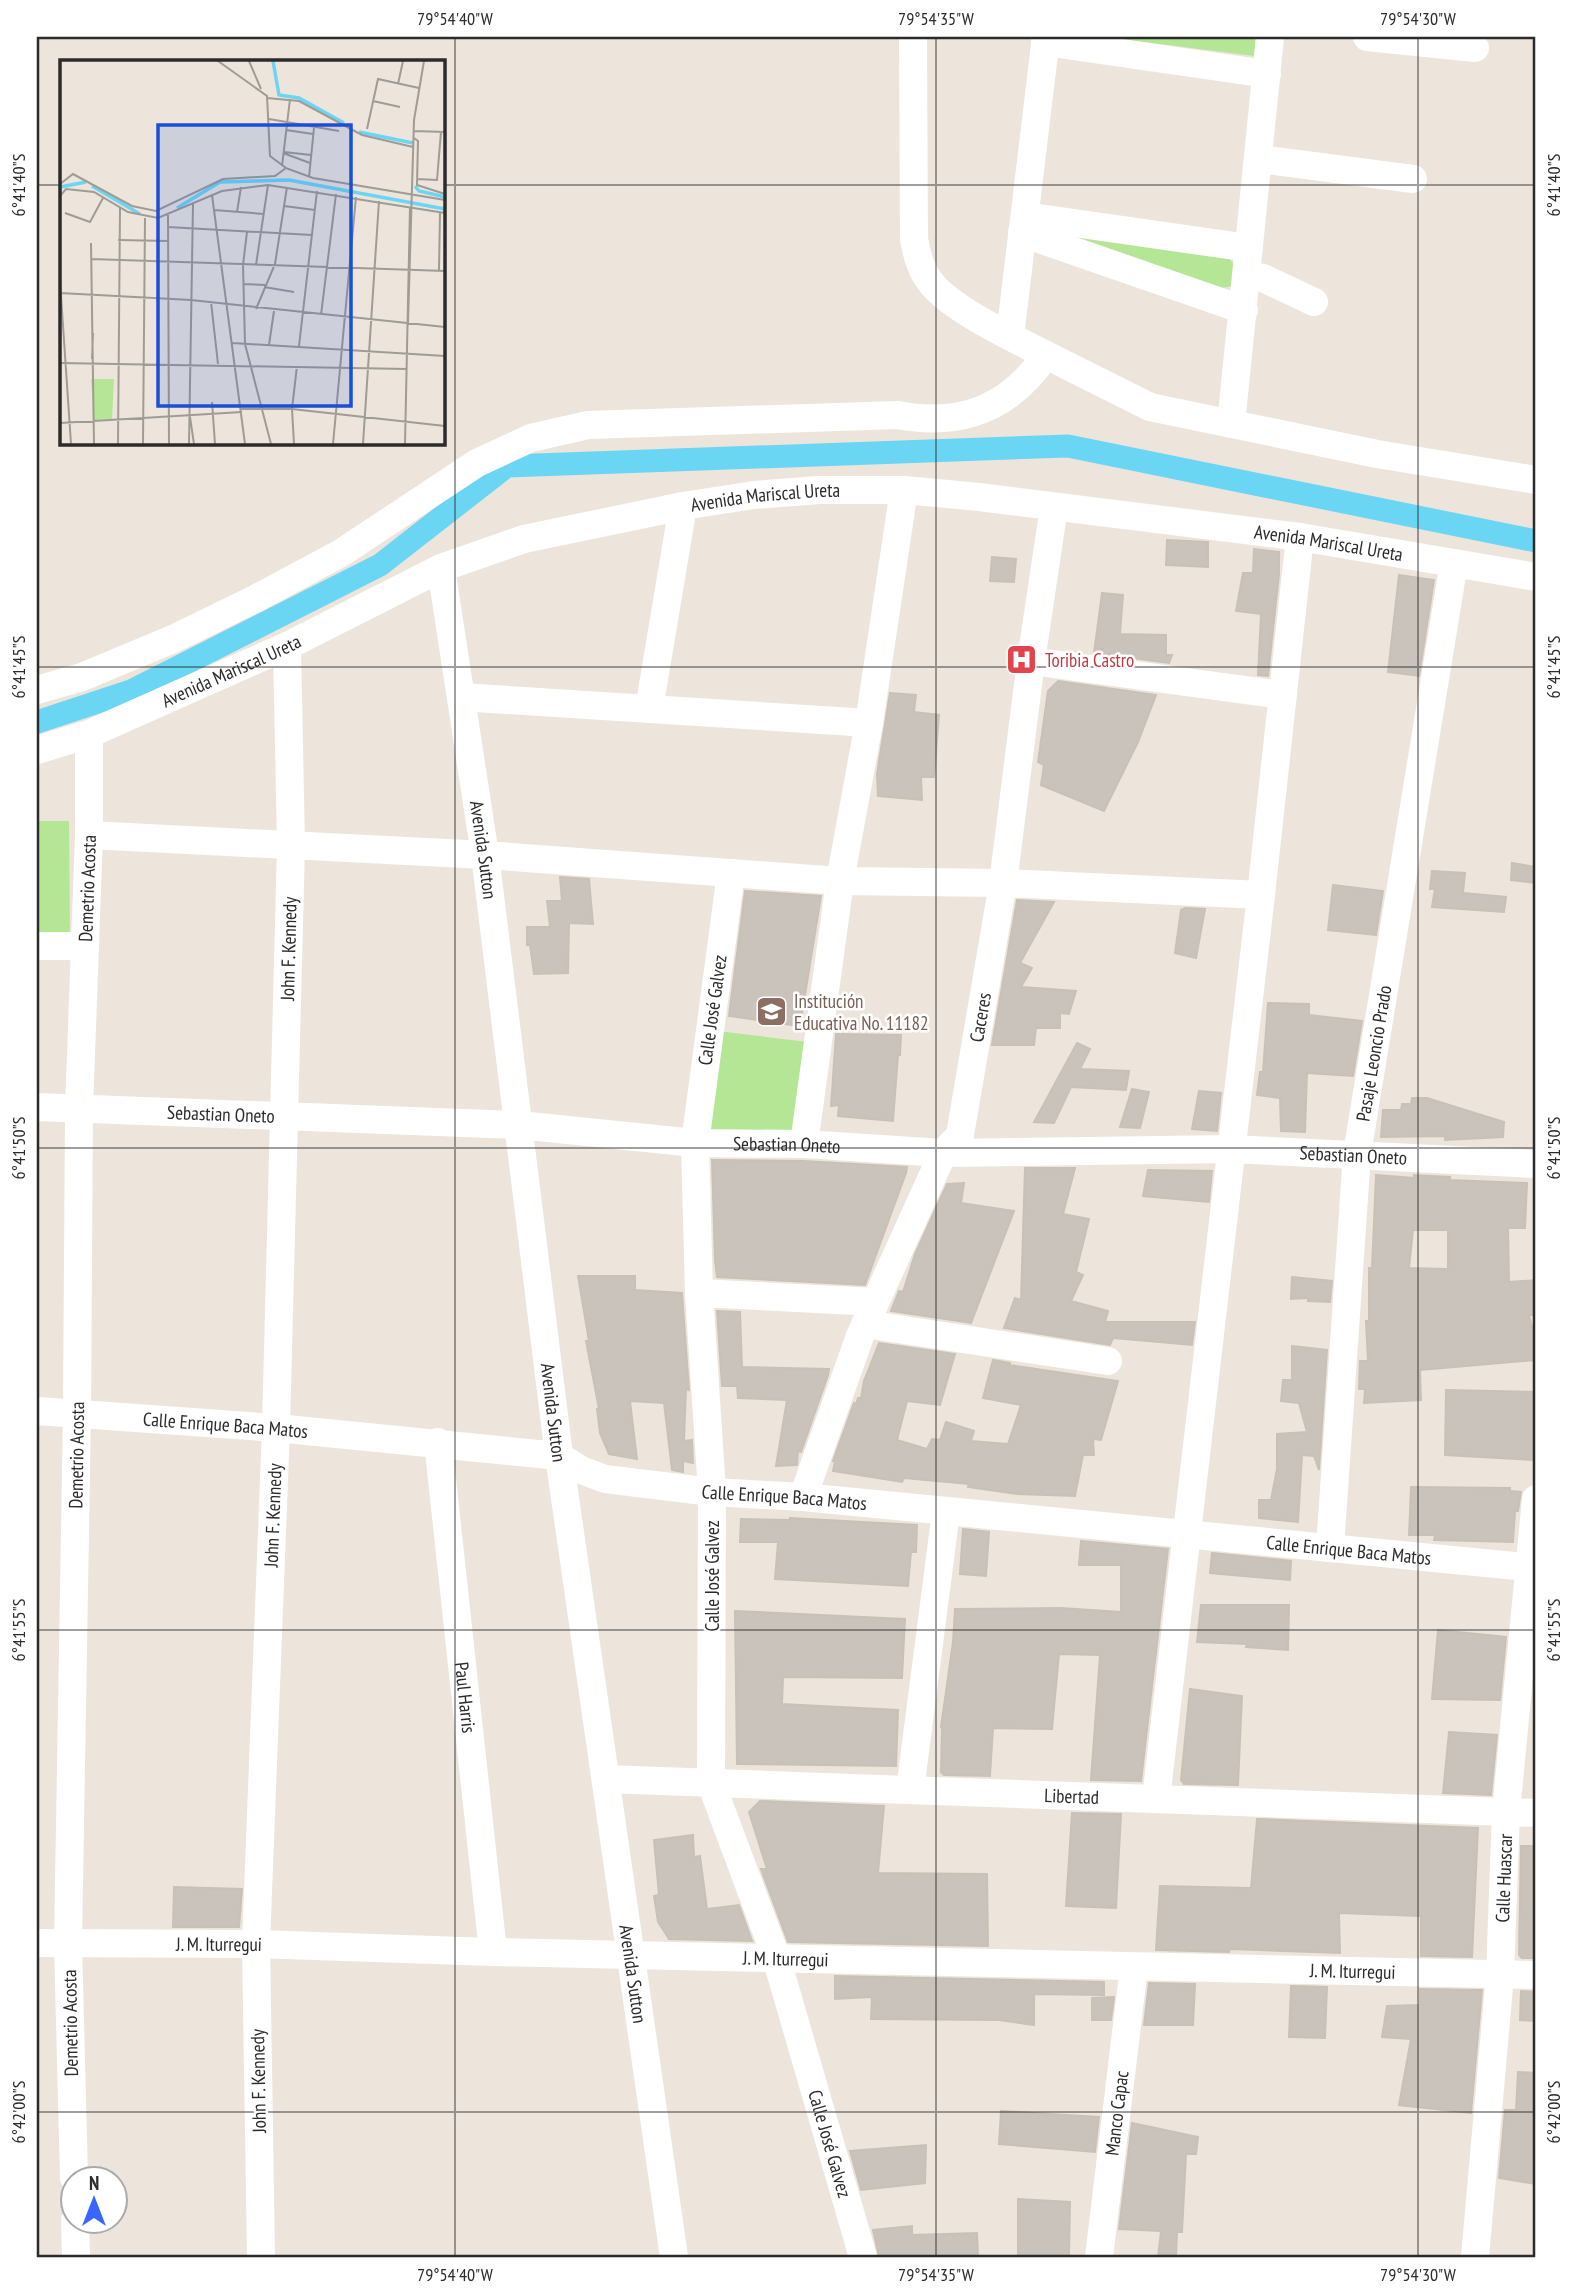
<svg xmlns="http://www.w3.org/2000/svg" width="1573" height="2294" font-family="'PT Sans Narrow',sans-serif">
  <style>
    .green { fill: #b5e696 }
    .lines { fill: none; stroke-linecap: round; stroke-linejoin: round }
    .canal { stroke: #6bd6f4; stroke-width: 23 }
    .building { fill: #c9c3bb; stroke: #c9c1b6; stroke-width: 2; fill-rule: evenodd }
    .minor { stroke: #fff; stroke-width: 28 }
    .ticks { fill: none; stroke: #2b2b2b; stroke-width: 2; stroke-opacity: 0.45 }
    .labels { text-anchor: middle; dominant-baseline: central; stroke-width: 5; stroke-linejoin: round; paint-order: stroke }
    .street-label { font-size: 19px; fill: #2b2b2b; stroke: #fff }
    .health-label { font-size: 19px; fill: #be3a42; stroke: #fff; text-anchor: start }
    .education-label { font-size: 19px; fill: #785e54; stroke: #fff; text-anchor: start }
    .inset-river { fill: none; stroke: #6bd6f4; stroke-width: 3.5 }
    .inset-road { fill: none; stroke: #9f9b95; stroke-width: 2 }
    .view { fill: #1d4ed8; fill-opacity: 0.15; stroke: #1d4ed8; stroke-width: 3.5 }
    .inset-edge { fill: none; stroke: #2b2b2b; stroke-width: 3.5 }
    .neatline { fill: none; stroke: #2b2b2b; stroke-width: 2.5 }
    .ticks-label { font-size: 18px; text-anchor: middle; fill: #2b2b2b }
  </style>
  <rect width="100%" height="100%" fill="#ede5dc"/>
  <path class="green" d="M1105,37H1256L1254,56Z
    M1064,235L1228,256L1234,265L1233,286L1221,288Z
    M37,821H69L70,937L37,938Z
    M709,1030L817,1043L804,1144L695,1143Z"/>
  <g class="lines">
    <path class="canal" d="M37,722L131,691L380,565L507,466L1068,446L1536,541"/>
  </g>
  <path class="building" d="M1167,540L1208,542V567L1166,565Z
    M1254,549L1279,552V574L1268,676L1258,675L1261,614L1236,611L1243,573H1253Z
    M992,557L1016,559L1014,582L990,581Z
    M1399,575L1434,580L1419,676L1388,672Z
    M1102,593L1123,595L1120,634L1166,635V655H1172L1169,663L1094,653Z
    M1058,681L1156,695L1138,742L1104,811L1041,785L1044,765L1038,762L1048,691Z
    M890,693L916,695L914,712L939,715L934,777H921L922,800L878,796L877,774Z
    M1512,863L1536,867V883L1511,880Z
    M1432,871L1465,873L1463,893L1506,897L1504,912L1432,907L1435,889H1430Z
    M560,877L589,879L593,924L569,923L568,973L534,974L530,945H527V927H550L547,901H562Z
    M1333,885L1383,891L1376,935L1328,930Z
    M745,891L821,896L800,1026L729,1016Z
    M1017,900L1054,902L1020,963L1032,968L1021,987L1076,991L1069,1014L1060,1013V1028H1036L1034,1045H992Z
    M1185,908L1205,909L1196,958L1175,953L1181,910Z
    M1268,1003L1309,1004V1015L1362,1021L1353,1076L1307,1073L1305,1132L1281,1131L1280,1098L1257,1095L1260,1072H1263Z
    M836,1034L901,1035L900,1055H898L893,1121L838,1116L839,1105L831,1106Z
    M1077,1043L1090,1049L1080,1069L1129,1071L1126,1090L1071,1087L1054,1123L1034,1122Z
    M1132,1089L1149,1092L1140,1128L1120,1127Z
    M1199,1091L1221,1093L1217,1131L1192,1129Z
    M1412,1098H1427L1504,1122L1503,1137L1445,1140V1136L1381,1137L1383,1110H1401L1402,1104H1411Z
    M712,1160L803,1161L907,1167L906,1173L865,1285L717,1277L715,1261Z
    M1025,1168H1075L1063,1214L1089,1219L1076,1272L1083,1275L1071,1301L1108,1311L1105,1322H1195L1192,1345L1113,1338L1110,1345L1004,1328L1015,1298L1021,1300Z
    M1148,1170L1212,1171L1209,1202L1143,1196Z
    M1376,1175L1414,1178V1175L1450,1177V1180L1527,1183L1525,1228H1508L1509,1282L1536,1280V1315H1529L1536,1343V1360L1420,1370L1421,1400L1364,1403L1365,1389H1359L1360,1361H1368L1366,1321H1369V1268H1372ZM1413,1230H1448V1269L1409,1268Z
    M964,1183L961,1203L1014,1211L971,1323L891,1311L899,1291L903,1292L915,1254L947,1184Z
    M578,1276H635V1290L682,1293L689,1390L686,1389L684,1441L692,1440L693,1463L683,1461V1472L672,1470L664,1403L630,1401L637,1459L609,1454L600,1433L597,1409H599L586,1341H589Z
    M1292,1277L1332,1281L1330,1302L1308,1301V1298L1291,1299Z
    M717,1311L740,1312L742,1367L829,1369L828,1375L801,1452L798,1451L797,1465L776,1466L787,1400L738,1398L737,1386H722Z
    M879,1343L955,1354L940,1405L907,1401L897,1440L927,1449L932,1439L940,1440L946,1422L974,1431L971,1441L1008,1444L1021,1405L983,1398L993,1360L1010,1363L1009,1365L1118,1381L1101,1440L1093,1439L1094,1455H1083L1075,1496L1017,1494L968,1487L969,1484L904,1478L902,1482L833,1471L835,1462L833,1461L854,1403L856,1404L858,1398H861L864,1381Z
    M1292,1346L1327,1350L1319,1470L1314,1456L1302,1455L1298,1522L1259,1518V1500H1271L1277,1469V1434L1307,1432L1299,1403L1281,1401L1283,1380H1292Z
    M1446,1390L1536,1392L1534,1460L1445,1455Z
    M1411,1487L1510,1488V1491L1521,1492L1518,1511H1515L1513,1542L1434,1540L1435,1535H1409Z
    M790,1518L917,1525L916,1552H911L908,1586L775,1579L778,1542H740L741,1519L790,1520Z
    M963,1529L989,1532L986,1576L960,1574Z
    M1081,1541L1168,1549L1141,1781L1091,1780L1100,1655L1059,1654L1052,1729L993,1728L990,1776L944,1775L941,1772L942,1727H941L953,1642L955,1609L1061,1608L1121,1612V1565H1079Z
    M1212,1553L1291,1561L1290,1580L1210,1573Z
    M1201,1605H1289L1288,1650L1246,1647L1247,1644L1197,1642Z
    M735,1611L905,1619L902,1678L783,1677L782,1704L898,1710L896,1766L737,1764Z
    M1438,1630L1506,1637L1500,1700L1432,1699Z
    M1190,1689L1242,1696L1238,1785L1184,1784L1181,1780Z
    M1449,1732L1497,1735L1491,1795L1443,1793Z
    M760,1801L884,1806L878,1873L987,1874L988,1946L788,1942L761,1869H767L749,1812Z
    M1072,1813L1121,1814L1116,1908L1066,1906Z
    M1257,1819L1478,1828L1472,1957L1421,1956V1916L1339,1913L1340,1953L1230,1949L1229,1952L1156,1950L1160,1886L1251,1888Z
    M693,1835L694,1857L700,1856L707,1909L739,1905L752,1941L669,1939L658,1922L654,1896L659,1895L654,1840Z
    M1521,1846H1536V1958H1522L1519,1955Z
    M174,1887L242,1889L239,1927H173Z
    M835,1976L1104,1982V1995L1034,1994V2025L999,2020L871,2019L872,1997L835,1999Z
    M1149,1983L1195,1984L1193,2025H1144Z
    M1291,1986L1327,1987L1325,2038L1289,2037Z
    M1420,1989L1482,1990L1471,2113L1399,2105L1411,2039L1382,2037L1387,2006L1420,2005Z
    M1521,1991L1536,1992V2021L1520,2020Z
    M1114,1997L1111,2020H1092V1998Z
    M1518,2072L1536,2073V2184L1499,2178L1505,2110H1516Z
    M1001,2111L1099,2117L1095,2152L999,2144Z
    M1132,2123L1198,2137L1196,2154H1186L1182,2232H1177L1176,2257H1158L1161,2231L1119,2229Z
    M926,2145L925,2183L861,2190L850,2151Z
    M1018,2199L1070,2202L1069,2257H1018Z
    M912,2226V2235L977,2233L978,2257H879L873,2230Z"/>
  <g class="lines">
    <g class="minor">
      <path d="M913,37L914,239C917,256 921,271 932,284C953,310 1015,339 1046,355"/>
      <path d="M1367,37L1475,48"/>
      <path d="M1045,42L1267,74"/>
      <path d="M1259,159L1413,179"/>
      <path d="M1025,216L1249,248"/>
      <path d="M1022,233L1244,310"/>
      <path d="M1247,275L1263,278L1314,302"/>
      <path d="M1010,336L1046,37"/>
      <path d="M1231,424L1270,37"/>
      <path id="s1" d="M441,568L485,855L559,1456L674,2257"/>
      <path d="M1031,661L1283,695"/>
      <path d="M37,690L82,677L173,639L255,599L341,553L477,463L531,438L588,425L898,415C961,427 1010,408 1046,355L1150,407L1377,454L1536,480"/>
      <path d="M461,697L869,723"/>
      <path d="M649,709L683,506"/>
      <path id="s2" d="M37,750L89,734L287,646L441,568L524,539L683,506L754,495L819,490H904L979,497L1300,537L1536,577"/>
      <path d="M89,835L485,855L840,881L1003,883L1261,895"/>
      <path id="s3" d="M731,873L695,1143L699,1293L712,1492L711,1783L776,1957L863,2257"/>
      <path d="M37,946H85"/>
      <path id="s4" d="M37,1107L519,1125L695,1143L804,1144L943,1153L1231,1149L1536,1164"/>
      <path d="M804,1144L840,881L869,723L904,490"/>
      <path d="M699,1293L875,1302"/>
      <path d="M865,1324L1108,1361"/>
      <path id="s5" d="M37,1411L276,1428L559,1456L581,1470L605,1479L712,1492L803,1497L1536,1568"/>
      <path id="s6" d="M438,1442L493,1952"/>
      <path id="s7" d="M803,1497L860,1336L943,1153L960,1135L1003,883L1031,661L1054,507"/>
      <path id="s8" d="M1330,1548L1357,1154L1454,563"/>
      <path id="s9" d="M606,1779L1536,1813"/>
      <path d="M910,1790L946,1512"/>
      <path d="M1156,1799L1261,895L1300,537"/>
      <path id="s10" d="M37,1943L256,1944L493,1952L1536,1975"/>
      <path id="s11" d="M74,2178L68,1943L77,1413L79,1109L89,835V734"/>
      <path d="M75,2220L76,2257"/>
      <path id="s12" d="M261,2257L256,1944L276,1428L291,846L287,646"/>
      <path id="s13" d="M1099,2257L1134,1967"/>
      <path id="s14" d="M1475,2257L1500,1975L1506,1812L1536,1499"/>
    </g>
  </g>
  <path class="ticks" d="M455,37V2257M936,37V2257M1418,37V2257M37,185H61M443,185H1536M37,667H1536M37,1148H1536M37,1630H1536M37,2112H1536"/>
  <defs>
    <symbol id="hospital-square" viewBox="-11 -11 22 22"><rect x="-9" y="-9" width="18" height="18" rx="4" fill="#e0444e" stroke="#fff"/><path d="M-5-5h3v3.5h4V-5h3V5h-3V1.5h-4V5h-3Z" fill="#fff"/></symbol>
    <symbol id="school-square" viewBox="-11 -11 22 22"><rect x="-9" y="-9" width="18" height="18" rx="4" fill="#8d6e63" stroke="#fff"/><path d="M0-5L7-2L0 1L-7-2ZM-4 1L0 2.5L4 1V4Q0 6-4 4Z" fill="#fff"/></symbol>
  </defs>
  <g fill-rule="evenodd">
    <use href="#hospital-square" x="1004" y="642" width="35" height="35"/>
    <use href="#school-square" x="754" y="994" width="35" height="35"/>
  </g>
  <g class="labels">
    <g class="street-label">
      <text stroke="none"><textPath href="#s2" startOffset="777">Avenida Mariscal Ureta</textPath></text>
      <text stroke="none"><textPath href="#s2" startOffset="1344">Avenida Mariscal Ureta</textPath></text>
      <text stroke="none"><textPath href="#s2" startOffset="210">Avenida Mariscal Ureta</textPath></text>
      <text stroke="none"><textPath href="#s1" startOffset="285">Avenida Sutton</textPath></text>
      <text stroke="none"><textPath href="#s11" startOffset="1290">Demetrio Acosta</textPath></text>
      <text stroke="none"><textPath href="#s12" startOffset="1309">John F. Kennedy</textPath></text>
      <text transform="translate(712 1010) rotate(-82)">Calle José Galvez</text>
      <text stroke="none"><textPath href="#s7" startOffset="516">Caceres</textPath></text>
      <text stroke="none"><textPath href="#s8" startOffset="497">Pasaje Leoncio Prado</textPath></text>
      <text stroke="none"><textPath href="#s4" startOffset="184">Sebastian Oneto</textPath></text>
      <text stroke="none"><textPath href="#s4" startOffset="751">Sebastian Oneto</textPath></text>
      <text stroke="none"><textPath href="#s4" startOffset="1318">Sebastian Oneto</textPath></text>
      <text stroke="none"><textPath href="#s1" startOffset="852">Avenida Sutton</textPath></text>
      <text stroke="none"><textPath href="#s5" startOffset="189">Calle Enrique Baca Matos</textPath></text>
      <text stroke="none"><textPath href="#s11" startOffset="723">Demetrio Acosta</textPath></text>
      <text stroke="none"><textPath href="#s5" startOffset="756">Calle Enrique Baca Matos</textPath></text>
      <text stroke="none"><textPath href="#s12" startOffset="742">John F. Kennedy</textPath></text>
      <text stroke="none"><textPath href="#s5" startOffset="1323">Calle Enrique Baca Matos</textPath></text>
      <text transform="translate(712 1576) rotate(-90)">Calle José Galvez</text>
      <text stroke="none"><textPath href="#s6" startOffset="257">Paul Harris</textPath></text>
      <text stroke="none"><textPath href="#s9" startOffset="466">Libertad</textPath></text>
      <text stroke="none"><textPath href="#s14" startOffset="380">Calle Huascar</textPath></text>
      <text stroke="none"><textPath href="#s10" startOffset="182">J. M. Iturregui</textPath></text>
      <text stroke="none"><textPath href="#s10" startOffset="749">J. M. Iturregui</textPath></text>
      <text stroke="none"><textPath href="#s10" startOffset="1316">J. M. Iturregui</textPath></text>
      <text stroke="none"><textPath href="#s1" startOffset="1419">Avenida Sutton</textPath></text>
      <text transform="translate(70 2023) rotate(-91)">Demetrio Acosta</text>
      <text transform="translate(258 2081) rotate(-91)">John F. Kennedy</text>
      <text stroke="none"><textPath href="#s13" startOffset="145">Manco Capac</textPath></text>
      <text stroke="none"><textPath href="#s3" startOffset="1293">Calle José Galvez</textPath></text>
    </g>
    <g class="health-label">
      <text x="1045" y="660">Toribia Castro</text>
    </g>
    <g class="education-label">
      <text x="794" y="1001">Institución<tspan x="794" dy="22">Educativa No. 11182</tspan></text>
    </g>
  </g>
  <g transform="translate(60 60)">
    <rect width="385" height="385" fill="#ede5dc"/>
    <path d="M31,319H54L52,359L34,360Z" fill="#b5e696"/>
    <path class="inset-river" d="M213,1L219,35L239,38L284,63M299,72L353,83M32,126L80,154M355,126L359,131L385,137M0,127L26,122M117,148L160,122L229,120L385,149"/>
    <path class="inset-road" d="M158,1L207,36L210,96L226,108M189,1L201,29M338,24L343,1M207,38L239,41L302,75L353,87M313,41L340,47M209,59L279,71M307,69L318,19L359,28M226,70L253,74M354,71L385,72M354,78L358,81L357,125L385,134M224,92L251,95M223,93L250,103M222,106L230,39M249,117L254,68M357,119L377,120L381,72M0,124L13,114L72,146L96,151L163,119L215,116L226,108L253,118L385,140M152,135L185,384M0,136L6,129L34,132L68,152L98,158L162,131L208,125L385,153M224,146L255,150M154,150L204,154M177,152L181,127M5,153L30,162L43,138M108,155L109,384M108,167L252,175M187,172L183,205L185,284L211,384M58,180L108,181M31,183L34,384M31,199L385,211M196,205L208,125M379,211L380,152M0,221L11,384M183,224L205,225M204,227L234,232M0,233L131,240L385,267M151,242L158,304M196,249L215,204L227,127M261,255L276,134M348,263L354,60L364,1M172,283L385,296M209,285L214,251M239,286L257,131M32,299L33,273M0,303L347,309M152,342L155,384M181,349H232L385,366M130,357L134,384M0,363L182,352M58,384L60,148M83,384L85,158M129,384L133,144M234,384L232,349L237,306M273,384L296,137M303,384L319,141M345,384L350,147"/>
    <path class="view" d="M98,65H291V346H98Z"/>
    <rect width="385" height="385" class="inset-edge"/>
  </g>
  <rect width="1573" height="2294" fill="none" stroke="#ffffff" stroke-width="77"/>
  <g transform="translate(94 2200)"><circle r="33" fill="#ffffff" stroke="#aaaaaa" stroke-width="2"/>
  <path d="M0-5L12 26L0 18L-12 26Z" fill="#3866ff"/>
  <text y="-10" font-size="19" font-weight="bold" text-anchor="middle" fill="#2b2b2b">N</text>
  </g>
  <rect x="38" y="38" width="1496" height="2218" class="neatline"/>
  <g class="ticks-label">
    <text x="455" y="25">79°54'40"W</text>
    <text x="936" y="25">79°54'35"W</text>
    <text x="1418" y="25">79°54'30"W</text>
    <text transform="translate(19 185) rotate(-90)" y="6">6°41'40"S</text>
    <text transform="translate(1554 185) rotate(-90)" y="6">6°41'40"S</text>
    <text transform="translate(19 667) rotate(-90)" y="6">6°41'45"S</text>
    <text transform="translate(1554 667) rotate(-90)" y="6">6°41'45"S</text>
    <text transform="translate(19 1148) rotate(-90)" y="6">6°41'50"S</text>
    <text transform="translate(1554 1148) rotate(-90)" y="6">6°41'50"S</text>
    <text transform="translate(19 1630) rotate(-90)" y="6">6°41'55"S</text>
    <text transform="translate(1554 1630) rotate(-90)" y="6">6°41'55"S</text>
    <text transform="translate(19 2112) rotate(-90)" y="6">6°42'00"S</text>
    <text transform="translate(1554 2112) rotate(-90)" y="6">6°42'00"S</text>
    <text x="455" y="2281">79°54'40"W</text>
    <text x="936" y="2281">79°54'35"W</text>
    <text x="1418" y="2281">79°54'30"W</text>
  </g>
</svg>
